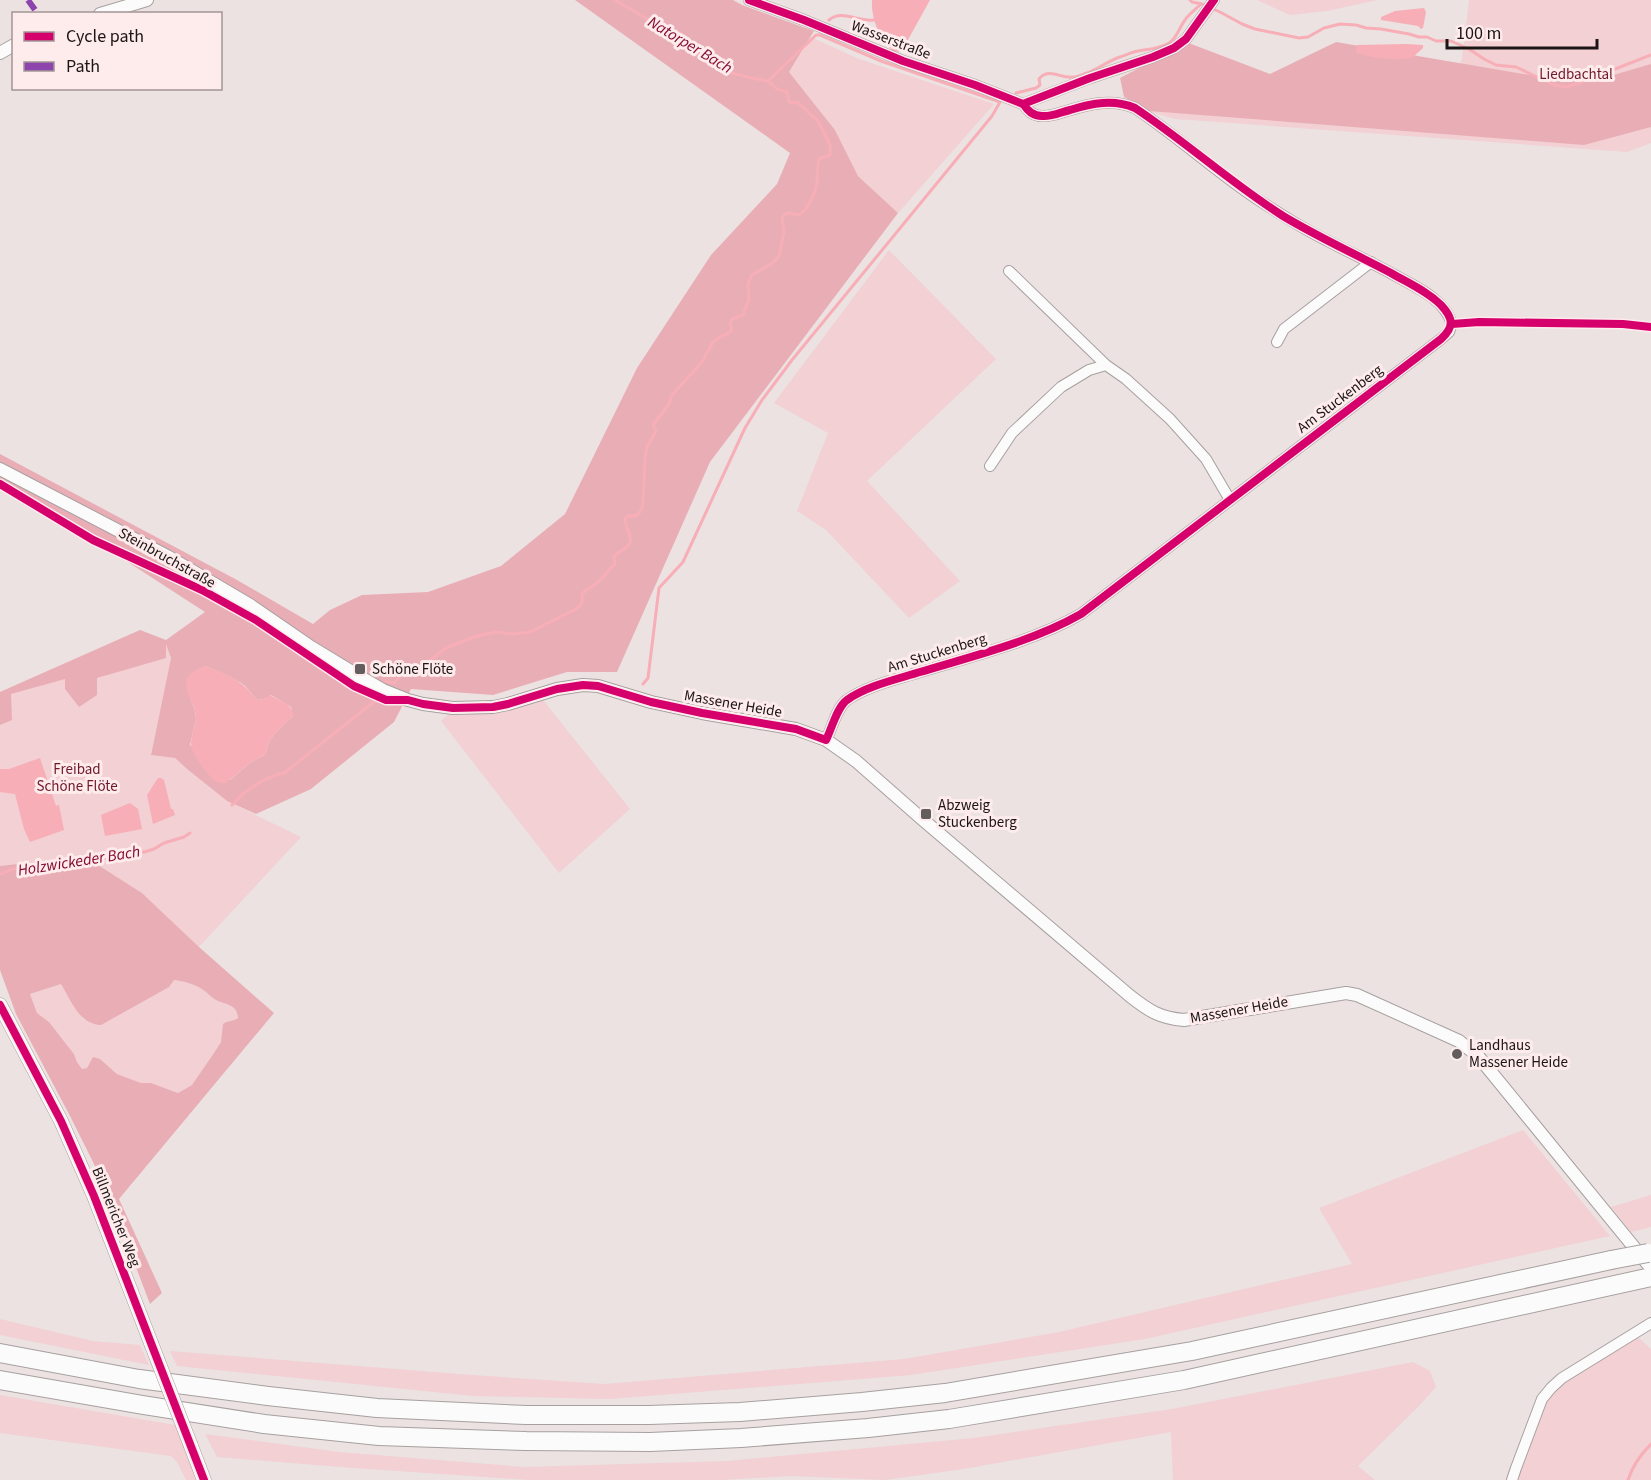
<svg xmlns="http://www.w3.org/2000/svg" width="1651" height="1480" font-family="'Source Sans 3',sans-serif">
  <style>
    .green { fill: #f2d0d3 }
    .forest { fill: #e9aeb5; fill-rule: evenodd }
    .water { fill: #f7aeb6 }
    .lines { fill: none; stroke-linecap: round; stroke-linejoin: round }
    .stream { stroke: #f7aeb6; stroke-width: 3 }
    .minor-casing { stroke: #a7a0a0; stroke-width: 12 }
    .tertiary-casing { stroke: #a7a0a0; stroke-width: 14 }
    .secondary-casing { stroke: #a7a0a0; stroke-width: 15 }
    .motorway-casing { stroke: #a7a0a0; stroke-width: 20 }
    .minor { stroke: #fcfbfb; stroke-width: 10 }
    .tertiary { stroke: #fcfbfb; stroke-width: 12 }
    .secondary { stroke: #fcfbfb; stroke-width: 14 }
    .motorway { stroke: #fcfbfb; stroke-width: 18 }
    .secondary-bridge-casing { stroke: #a7a0a0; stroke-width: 15; stroke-linecap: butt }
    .motorway-bridge-casing { stroke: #a7a0a0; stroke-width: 20; stroke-linecap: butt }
    .secondary-bridge { stroke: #fcfbfb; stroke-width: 14 }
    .motorway-bridge { stroke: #fcfbfb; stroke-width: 18 }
    .quiet { stroke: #8e44ad; stroke-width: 6; stroke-dasharray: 12 6; stroke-linecap: butt }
    .cycleway-casing { stroke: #feebec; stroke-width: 11 }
    .cycleway { stroke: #d6006c; stroke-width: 8 }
    .poi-dot { fill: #645d5d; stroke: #feebec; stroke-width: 2 }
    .labels { text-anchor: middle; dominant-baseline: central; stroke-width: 6; stroke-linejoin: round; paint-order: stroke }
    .street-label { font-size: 15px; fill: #1b1515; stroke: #feebec }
    .park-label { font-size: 15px; fill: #70182c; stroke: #feebec }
    .poi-label { font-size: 15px; fill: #1b1515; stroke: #feebec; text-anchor: start }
    .water-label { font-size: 16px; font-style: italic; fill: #84092f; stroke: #feebec }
  </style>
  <rect width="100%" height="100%" fill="#ece2e2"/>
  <path class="green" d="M1257,0H1377L1327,11L1290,15Z
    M1469,0H1651V143L1627,152L1176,119L1135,108L1257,86L1453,82L1462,59Z
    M811,37L859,59L994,104L898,213L858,176L835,130L789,72Z
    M889,250L996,359L867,481L960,581L909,618L826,530L797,511L828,433L774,403Z
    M140,630L166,641L171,658L151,755L175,758L187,769L227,801L301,837L199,947L142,893L84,856L0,866V692Z
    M543,700L630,809L559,873L441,721L450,713L500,711Z
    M174,980C186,982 196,984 206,992C210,995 213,999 218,1001C228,1005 237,1005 238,1018L234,1021L202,1073L192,1085L178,1093L151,1083H141L117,1074L100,1059L90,1063L87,1068L82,1069L77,1062L74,1054L49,1022L37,1013L30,994L61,984L84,1020Z
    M1523,1130L1610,1236L1145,1339L911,1375L610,1399L473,1396L177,1366L170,1351L472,1375L605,1384L904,1359L1059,1332L1352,1264L1319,1208Z
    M1651,1195V1227L1631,1232L1611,1207Z
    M0,1319L93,1341L140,1345L149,1365L0,1335Z
    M1637,1336L1651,1349V1480H1515L1534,1420L1553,1390Z
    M1413,1362L1430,1371L1436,1387L1419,1406L1358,1466L1375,1480H1173L1171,1432L964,1469L885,1480L791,1476L722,1480H530L353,1468L217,1457L205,1434L339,1452L524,1467L727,1461L974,1438L1172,1409Z
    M0,1395L175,1425L199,1480H186L177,1462L171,1456L0,1433Z"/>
  <path class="forest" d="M575,0H733L742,5L814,31L789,72L835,130L858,176L898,213L710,462L617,672H567L493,695L411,689L394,722L311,789L256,814L227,801L187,769L175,758L151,755L171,658L166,644V658L97,678V695L79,707L65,689V679L11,694L12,720L0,725V692L140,630L166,640L205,612L49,511L0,482V454L237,580L313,624L330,610L362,595L428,592L501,566L565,514L637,368L711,255L777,184L790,153ZM205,666C218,672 234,677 245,686C250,690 252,696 258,700L264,699L271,695L291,707L293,716C282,727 267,737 266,754L251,762L230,780L190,745L196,719L195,711L187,689V679Z
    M1186,42L1270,74L1336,42L1547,78L1600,79L1651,64V127L1584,145L1149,111L1124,97L1120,78L1162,56Z
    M84,856L142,893L199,947L274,1013L119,1199L162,1293L150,1304L121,1228L94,1164L70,1116L16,1014L0,970V866ZM174,980C186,982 196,984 206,992C210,995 213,999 218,1001C228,1005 237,1005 238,1018C233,1022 228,1020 223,1024L221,1042L214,1053L192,1085L178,1093L151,1083H141L117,1074L100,1059L93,1057L87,1068L82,1069L77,1062L74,1054L49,1022L37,1013L30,994L61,984C72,1002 79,1024 101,1025L169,987Z"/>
  <path class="water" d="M872,0H930L904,47L899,52L893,51C879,38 871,19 872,0Z
    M1424,8L1426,12L1423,28L1421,29L1418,26L1381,20V17L1395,11Z
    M1407,44L1423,45V48L1412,58C1393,60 1375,59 1357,53L1356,51L1357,45Z
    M205,666C219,672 233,676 244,686C250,690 252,696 258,700L264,699L270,695C279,701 294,704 293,716C282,727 267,737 266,754L251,762L226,783C223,783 220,783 217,782C209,778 191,753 191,744C191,733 198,722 195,711C193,701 184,692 187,680C189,672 198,669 205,666Z
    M40,758L56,806L59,805L64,830L30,842L24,829L15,794L0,792V769H9Z
    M158,778H161L164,780L171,809H173L175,815L153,824L147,795Z
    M130,803L138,809L142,829L105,836L101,815Z"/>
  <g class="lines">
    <path class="stream" d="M615,0L661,27L728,72L751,78L768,81
      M1190,0L1192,2L1202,4L1220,12L1242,24L1255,29L1299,38L1308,37L1324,28L1340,24L1356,25L1366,28L1381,29L1409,34L1419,37H1427L1436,41H1451L1469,49L1484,59L1496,65L1516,67L1554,85L1566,87L1582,82L1651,55
      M829,20C842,9 857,22 874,20
      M1016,93L1036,88L1040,85L1039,79C1049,67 1061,79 1073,77C1078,77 1083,74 1087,73C1098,69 1108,61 1120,57C1126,55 1132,52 1138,51C1149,49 1159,49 1169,43C1177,38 1179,28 1185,20C1189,14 1196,9 1201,4
      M385,681L394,683L407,669L412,672L418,670L446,648L474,637L495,632L514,634L530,632L576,609C582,604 583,602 582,594C586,589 593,587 598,582C605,577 608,569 615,564L614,556C618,552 622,551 627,547C636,539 624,527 625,518L628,516H635L640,512L643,505L645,458L647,447L656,431L653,425L669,404L672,395L702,362L713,342L722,336L729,333L732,330L730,324L732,319L743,315L749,299L748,284L752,275L771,264L778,258L780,252L784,232L782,218L784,215L789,213L799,215C809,208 816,192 817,180C818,172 817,166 819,159L830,155V145L824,132L817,120L798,103L789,102L787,92L777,89L768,81L816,35H820L881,61L1000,102L992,116L792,360L762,400L745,428L683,562L659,588L648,678L643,684
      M232,805C244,791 266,776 284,773L375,701
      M0,874L13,869L40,868L72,861L108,858L124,852H144L154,849L164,843L184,837L190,833
      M1628,1480C1632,1467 1641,1454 1651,1444"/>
    <defs>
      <path id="minor" d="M749,0L804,20L903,61L975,85L1023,104C1028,111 1033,116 1042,116C1052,117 1061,112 1070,110C1092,103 1114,99 1135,108C1177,136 1215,171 1257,199C1280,214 1303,229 1328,241C1348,252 1369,261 1389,272C1411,285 1444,297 1452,324L1449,332L1441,339L1081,614C1034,641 973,656 920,672C898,679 866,686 847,700C837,707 832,728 826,740
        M1023,104L1090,78L1153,57L1174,48L1186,39L1214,0
        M1009,271L1106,365
        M1277,342L1284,329L1371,262
        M990,466L1012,433L1061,387L1089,370L1106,365L1126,379L1170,419L1206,459L1230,500
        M1512,1480L1516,1468L1542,1399L1551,1388L1562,1378L1651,1323"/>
      <path id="tertiary" d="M100,14L147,0
        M0,53L14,45
        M0,469L167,556L250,605L311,647L357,675L383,690L408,700L423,704L453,708L493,707L508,704L557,689L583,685L598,686L651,702L702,713L796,729L826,740L856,761L922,819L1130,996C1149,1011 1160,1018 1184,1020L1346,993L1357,995L1459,1041L1478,1056L1651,1268"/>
      <path id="secondary" d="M0,1005L61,1121L94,1196L151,1343
        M191,1446L204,1480"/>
      <path id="motorway" d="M0,1353L139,1379L268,1396L377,1408L526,1415H649L740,1412L862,1402L945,1393L1192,1351L1611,1260
        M0,1380L143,1405L264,1424L379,1436L526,1441L650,1442L741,1438L868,1428L949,1419L1184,1380L1651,1277"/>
    </defs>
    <use href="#minor" class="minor-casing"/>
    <use href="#tertiary" class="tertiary-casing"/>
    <use href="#secondary" class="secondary-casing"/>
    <use href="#motorway" class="motorway-casing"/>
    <use href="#minor" class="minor"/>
    <use href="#tertiary" class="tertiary"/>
    <use href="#secondary" class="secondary"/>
    <use href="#motorway" class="motorway"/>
    <defs>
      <path id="secondary-bridge" d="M151,1343L191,1446"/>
      <path id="motorway-bridge" d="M1611,1260L1648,1253"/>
    </defs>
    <use href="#secondary-bridge" class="secondary-bridge-casing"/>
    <use href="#motorway-bridge" class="motorway-bridge-casing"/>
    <use href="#secondary-bridge" class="secondary-bridge"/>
    <use href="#motorway-bridge" class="motorway-bridge"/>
    <path class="quiet" d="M28,0L38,14"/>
    <defs>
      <path id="cycleway" d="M1023,104L1090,78L1153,57L1174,48L1186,39L1214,0
        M1452,324L1479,322L1623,324L1651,327
        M0,484L93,540L202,590L256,620L354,686L386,700H408L423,704L453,708L493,707L508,704L557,689L583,685L598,686L651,702L702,713L796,729L826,740C832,728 837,707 847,700C866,686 898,679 920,672C973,656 1034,641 1081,614L1441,339C1454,327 1454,319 1441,305C1427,291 1408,283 1391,273C1355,254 1318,237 1283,216C1231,183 1186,142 1135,108C1114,99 1092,103 1070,110C1061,112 1052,117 1042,116C1033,116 1028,111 1023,104L975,85L903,61L804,20L749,0
        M0,1005L61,1121L94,1196L204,1480"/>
    </defs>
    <use href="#cycleway" class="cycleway-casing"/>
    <use href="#cycleway" class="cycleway"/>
  </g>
  <g class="poi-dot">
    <rect x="354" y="663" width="12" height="12" rx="3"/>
    <rect x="920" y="808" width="12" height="12" rx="3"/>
    <circle cx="1457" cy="1054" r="6"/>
  </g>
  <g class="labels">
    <g class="street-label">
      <text transform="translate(891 40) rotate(21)">Wasserstraße</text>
      <text transform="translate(1340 399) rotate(-37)">Am Stuckenberg</text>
      <text transform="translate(167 558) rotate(29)">Steinbruchstraße</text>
      <text transform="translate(937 653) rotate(-17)">Am Stuckenberg</text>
      <text transform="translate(733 704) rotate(10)">Massener Heide</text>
      <text transform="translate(1239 1010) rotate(-10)">Massener Heide</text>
      <text transform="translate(116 1217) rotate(68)">Billmericher Weg</text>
    </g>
    <g class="park-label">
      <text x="1576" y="74">Liedbachtal</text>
      <text x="77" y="769">Freibad<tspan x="77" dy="17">Schöne Flöte</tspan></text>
    </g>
    <g class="poi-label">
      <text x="372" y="669">Schöne Flöte</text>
      <text x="938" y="805">Abzweig<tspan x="938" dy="17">Stuckenberg</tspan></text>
      <text x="1469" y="1045">Landhaus<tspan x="1469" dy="17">Massener Heide</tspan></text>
    </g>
    <g class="water-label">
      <text transform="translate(690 45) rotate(31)">Natorper Bach</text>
      <text transform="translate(79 861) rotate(-9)">Holzwickeder Bach</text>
    </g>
  </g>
  <rect x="12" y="12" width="210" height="78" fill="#feebec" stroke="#a39596" stroke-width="1.5"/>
  <rect x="24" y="32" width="30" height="9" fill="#d6006c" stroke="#a39596" stroke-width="1.5"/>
  <text x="66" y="42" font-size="18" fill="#1b1515">Cycle path</text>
  <rect x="24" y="62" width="30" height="9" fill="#8e44ad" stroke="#a39596" stroke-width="1.5"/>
  <text x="66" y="72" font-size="18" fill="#1b1515">Path</text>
  <path d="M1447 39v9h150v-9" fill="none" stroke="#1b1515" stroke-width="3"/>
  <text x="1456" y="39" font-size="18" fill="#1b1515" stroke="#feebec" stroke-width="4.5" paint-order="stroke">100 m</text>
</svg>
